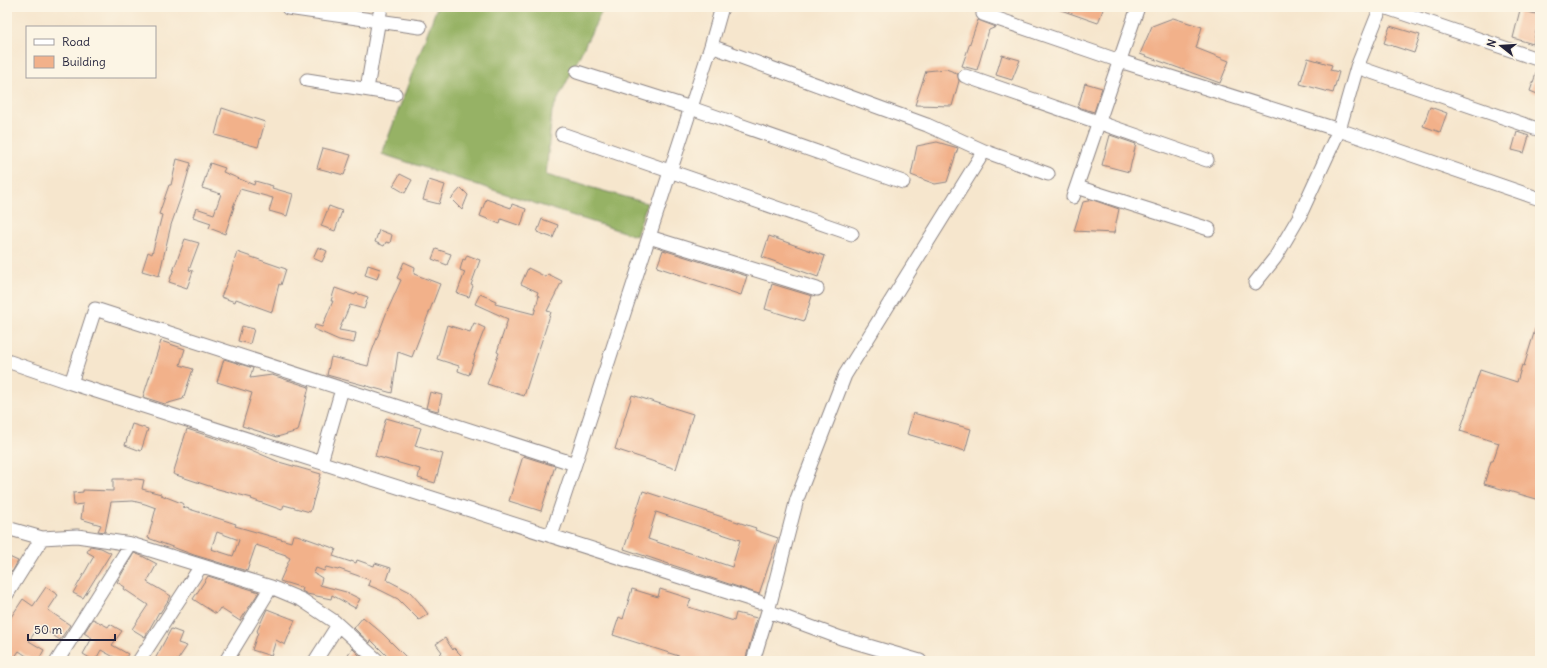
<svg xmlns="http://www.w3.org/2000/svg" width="1547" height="668" font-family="Delius,sans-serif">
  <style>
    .forest { fill: #96b265; stroke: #5c6a50 }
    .building { fill: #f2b18a; fill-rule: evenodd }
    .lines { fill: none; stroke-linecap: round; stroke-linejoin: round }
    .minor-casing { stroke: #8c8484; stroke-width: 15 }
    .minor { stroke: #fff; stroke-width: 13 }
  </style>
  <rect width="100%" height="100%" fill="#fcf5e5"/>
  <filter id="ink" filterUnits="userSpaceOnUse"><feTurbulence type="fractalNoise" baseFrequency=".025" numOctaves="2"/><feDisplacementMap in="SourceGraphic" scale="8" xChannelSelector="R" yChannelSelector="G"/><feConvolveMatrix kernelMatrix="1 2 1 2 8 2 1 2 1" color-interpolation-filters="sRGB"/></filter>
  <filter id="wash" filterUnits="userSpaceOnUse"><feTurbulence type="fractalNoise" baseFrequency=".012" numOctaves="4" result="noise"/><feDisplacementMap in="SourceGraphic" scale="16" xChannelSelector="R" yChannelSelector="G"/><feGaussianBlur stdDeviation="0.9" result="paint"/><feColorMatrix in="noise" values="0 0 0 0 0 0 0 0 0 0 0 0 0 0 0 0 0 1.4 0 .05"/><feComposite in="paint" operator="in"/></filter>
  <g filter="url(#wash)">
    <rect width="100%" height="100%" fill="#f6e6cd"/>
    <path class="forest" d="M437,7H604L552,111L546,175L647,203L636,236L382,154Z"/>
    <g id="blocks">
      <path class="building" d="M1056,7H1104L1098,23L1055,8Z
        M1520,10L1540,15L1533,44L1513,38Z
        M1173,18L1202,27L1196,48L1229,61L1220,83L1140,54L1152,26Z
        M978,20L996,27L989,30L977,70L962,66Z
        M1390,26L1420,35L1414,53L1384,43Z
        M1002,55L1020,60L1012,80L996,75Z
        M1308,58L1332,65L1330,70L1339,72L1333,93L1300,84Z
        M1538,68H1540V95L1530,91Z
        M946,69L957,73L959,81L952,106L915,105L926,71Z
        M1085,83L1102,88L1094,112L1078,107Z
        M1430,107L1447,113L1440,132L1423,126Z
        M222,108L265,122L258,147L215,135Z
        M1517,132L1529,136L1524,153L1512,150Z
        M1110,135L1136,144L1129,172L1102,165Z
        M937,142L958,148L947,182L935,184L911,175L917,146Z
        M323,148L351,155L344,175L317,168Z
        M177,159L191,163L183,191L171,225L159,276L142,271L148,252L152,254L162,215L159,214L169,185H171Z
        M210,163L225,168L223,172L254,185L255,181L273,186L272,188L293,194L287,216L269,211L273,198L240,189L233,207H234L225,234L209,228L211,223L193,217L196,208L214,214L221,194L202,188Z
        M400,174L412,180L405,193L393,186Z
        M429,180L445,185L439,204L423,200Z
        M461,188L468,195L462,210L451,199Z
        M486,199L511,208L512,204L526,209L521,226L501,219L500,224L480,216Z
        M1093,200L1119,209L1114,233L1074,231L1083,202Z
        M329,206L342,211L335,231L321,226Z
        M542,219L558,225L553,238L537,232Z
        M379,230L392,235L390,243L386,242L384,246L375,242Z
        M769,236L825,256L818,277L762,257Z
        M185,239L199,243L189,270L193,271L187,288L169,282Z
        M318,247L327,251L322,262L313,258Z
        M436,249L451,254L447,265L432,259Z
        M663,250L747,276L741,295L657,267Z
        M237,252L286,269L281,285L279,284L272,312L236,299L235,302L221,297L230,275Z
        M467,255L480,260L471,285L473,286L469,297L457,293L465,272L460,270L463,259L465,260Z
        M404,262L415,267L414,274L440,284L412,357L398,352L392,393L327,375L331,357L368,366L371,354L386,314L401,280L397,278Z
        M368,265L380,269L377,279L365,275Z
        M528,268L546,277L548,274L562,281L547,311L551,312L524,396L487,384L499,353L497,352L508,319L475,304L480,294L496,301L495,304L534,314L539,296L537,295L538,292L521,284Z
        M772,284L812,296L804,321L765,309Z
        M335,288L355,295L356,293L368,297L364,309L350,305L339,330L356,333L354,343L339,340L314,329L315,325L322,327L333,301H331Z
        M1538,320L1540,321V500L1484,484L1491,461H1493L1499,443L1460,431L1480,370L1517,382L1522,365L1524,366Z
        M474,323L485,328L474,356H475L469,375L458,371L459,366L437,359L447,325L470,332Z
        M242,326L254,329L250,344L238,341Z
        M161,341L185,349L180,365L193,369L183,399L165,404L143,397Z
        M224,359L253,368L250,378L272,375L309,387L298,431L277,437L242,426L252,393L217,382Z
        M430,392L442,395L438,411L426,408Z
        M632,395L693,414L676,469L615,449Z
        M913,413L971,429L965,451L907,434Z
        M386,418L421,428L415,446L443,454L435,483L418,478L420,469L375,456Z
        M132,424L148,429L141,451L125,445Z
        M187,429L249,449L279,462L321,474L310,512L284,505L282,510L251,499L252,498L218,489L173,474Z
        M523,456L555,466L541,511L509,501Z
        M113,479H137L144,480L142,489L161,494V495L184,504L183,507L236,524L235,526L291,542L293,535H297L336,549L333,556L351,562V561L356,563L357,560L374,566L375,563L391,568L387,580L410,592L419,602L428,614L419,620L398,599L380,590L368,585L370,580L339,569L338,570L326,567L324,571L316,568L314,573L322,578L320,585L346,592L360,599L355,608L332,595L331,599L307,594L302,591L303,588L280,581L290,558L286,556V555L256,545L247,571L194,555L148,538L156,508L145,504L133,501L111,502L105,532L98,531L101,525L81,519L83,504L74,505L73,493L83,492V490L113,491ZM217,532L239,540L233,556L211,549Z
        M643,491L756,528L755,530L778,538L759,594L624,549ZM656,512L740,540L732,567L648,539Z
        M90,546L101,548L111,553L83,598L73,593L94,556L87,552Z
        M134,553L142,556L157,564L147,582L171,596L160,613L159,612L145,637L132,629L148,605L124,589L125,587L117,582Z
        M7,556L18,561L12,572L7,569Z
        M208,576L259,592L240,621L220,608L216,614L193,599Z
        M46,587L58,595L48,610L70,625L60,640L39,626L29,641L44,650L38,661H34L19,651L12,661H7V623L23,599L33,606Z
        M632,589L658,597L660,589L691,599L688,607L734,621L736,613L757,618L745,661H694L613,635L619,617L623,619Z
        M267,609L295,620L285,645L276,640L271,656L252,650L258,632L257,631Z
        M363,617L383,634L410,661H392L371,640L370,643L360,634L354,628Z
        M93,619L108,627L110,624L122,631L112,645L128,654L124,661H121L101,650L95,661L83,654L92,638L84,633Z
        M171,629L182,633L178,643L187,646L177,661H154Z
        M445,638L453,650L454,648L461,655L458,658L460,661H444L446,659L440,654L442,652L436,644Z
        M352,648L361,657L359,661H344Z"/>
    </g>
  </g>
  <g filter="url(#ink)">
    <use href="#blocks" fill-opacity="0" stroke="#8c8484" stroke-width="1"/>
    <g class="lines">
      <defs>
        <path id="minor" d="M1384,7L1540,60
          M288,8L420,27
          M983,14L1120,61L1339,130L1540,199
          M711,46L927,125L984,151L1048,174
          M1357,67L1540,130
          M577,72L691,108L903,182
          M965,76L1207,160
          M307,80L395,94
          M367,89L381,7
          M562,134L852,234
          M1077,187L1209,229
          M1073,197L1138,7
          M649,237L817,289
          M1255,283L1275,258L1299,217L1339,130L1357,67L1381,7
          M7,361L71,383L759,602
          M71,383L95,309L575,464L551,536
          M321,462L342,389
          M575,464L711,46L722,7
          M7,528L42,538L77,536L131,544L271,587L302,600L335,622L378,661
          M7,594L42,538
          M768,611L841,638L920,661
          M57,661L131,544
          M139,661L201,566
          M226,661L271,587
          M315,661L338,625
          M753,661L768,611L797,499L845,375L984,151"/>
      </defs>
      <use href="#minor" class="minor-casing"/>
      <use href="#minor" class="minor"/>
    </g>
  </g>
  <rect width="1547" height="668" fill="none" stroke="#fcf5e5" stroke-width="24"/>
  <rect x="26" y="26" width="130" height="52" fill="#fcf5e5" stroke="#a5a1a1"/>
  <rect x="34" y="39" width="20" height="6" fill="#ffffff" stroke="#a5a1a1"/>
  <text x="62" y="46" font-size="12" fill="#22223b">Road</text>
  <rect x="34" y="56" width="20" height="12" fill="#f2b18a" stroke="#a5a1a1"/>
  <text x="62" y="66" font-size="12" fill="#22223b">Building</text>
  <g transform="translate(1501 46) rotate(287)" stroke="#fcf5e5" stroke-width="3" paint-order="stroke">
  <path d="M0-3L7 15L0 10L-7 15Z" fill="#22223b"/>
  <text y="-6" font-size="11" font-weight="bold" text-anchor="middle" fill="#22223b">N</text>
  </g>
  <path d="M28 634v6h87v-6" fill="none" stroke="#22223b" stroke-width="2"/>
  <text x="34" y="634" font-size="12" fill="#22223b" stroke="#fcf5e5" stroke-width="3" paint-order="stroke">50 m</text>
</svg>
